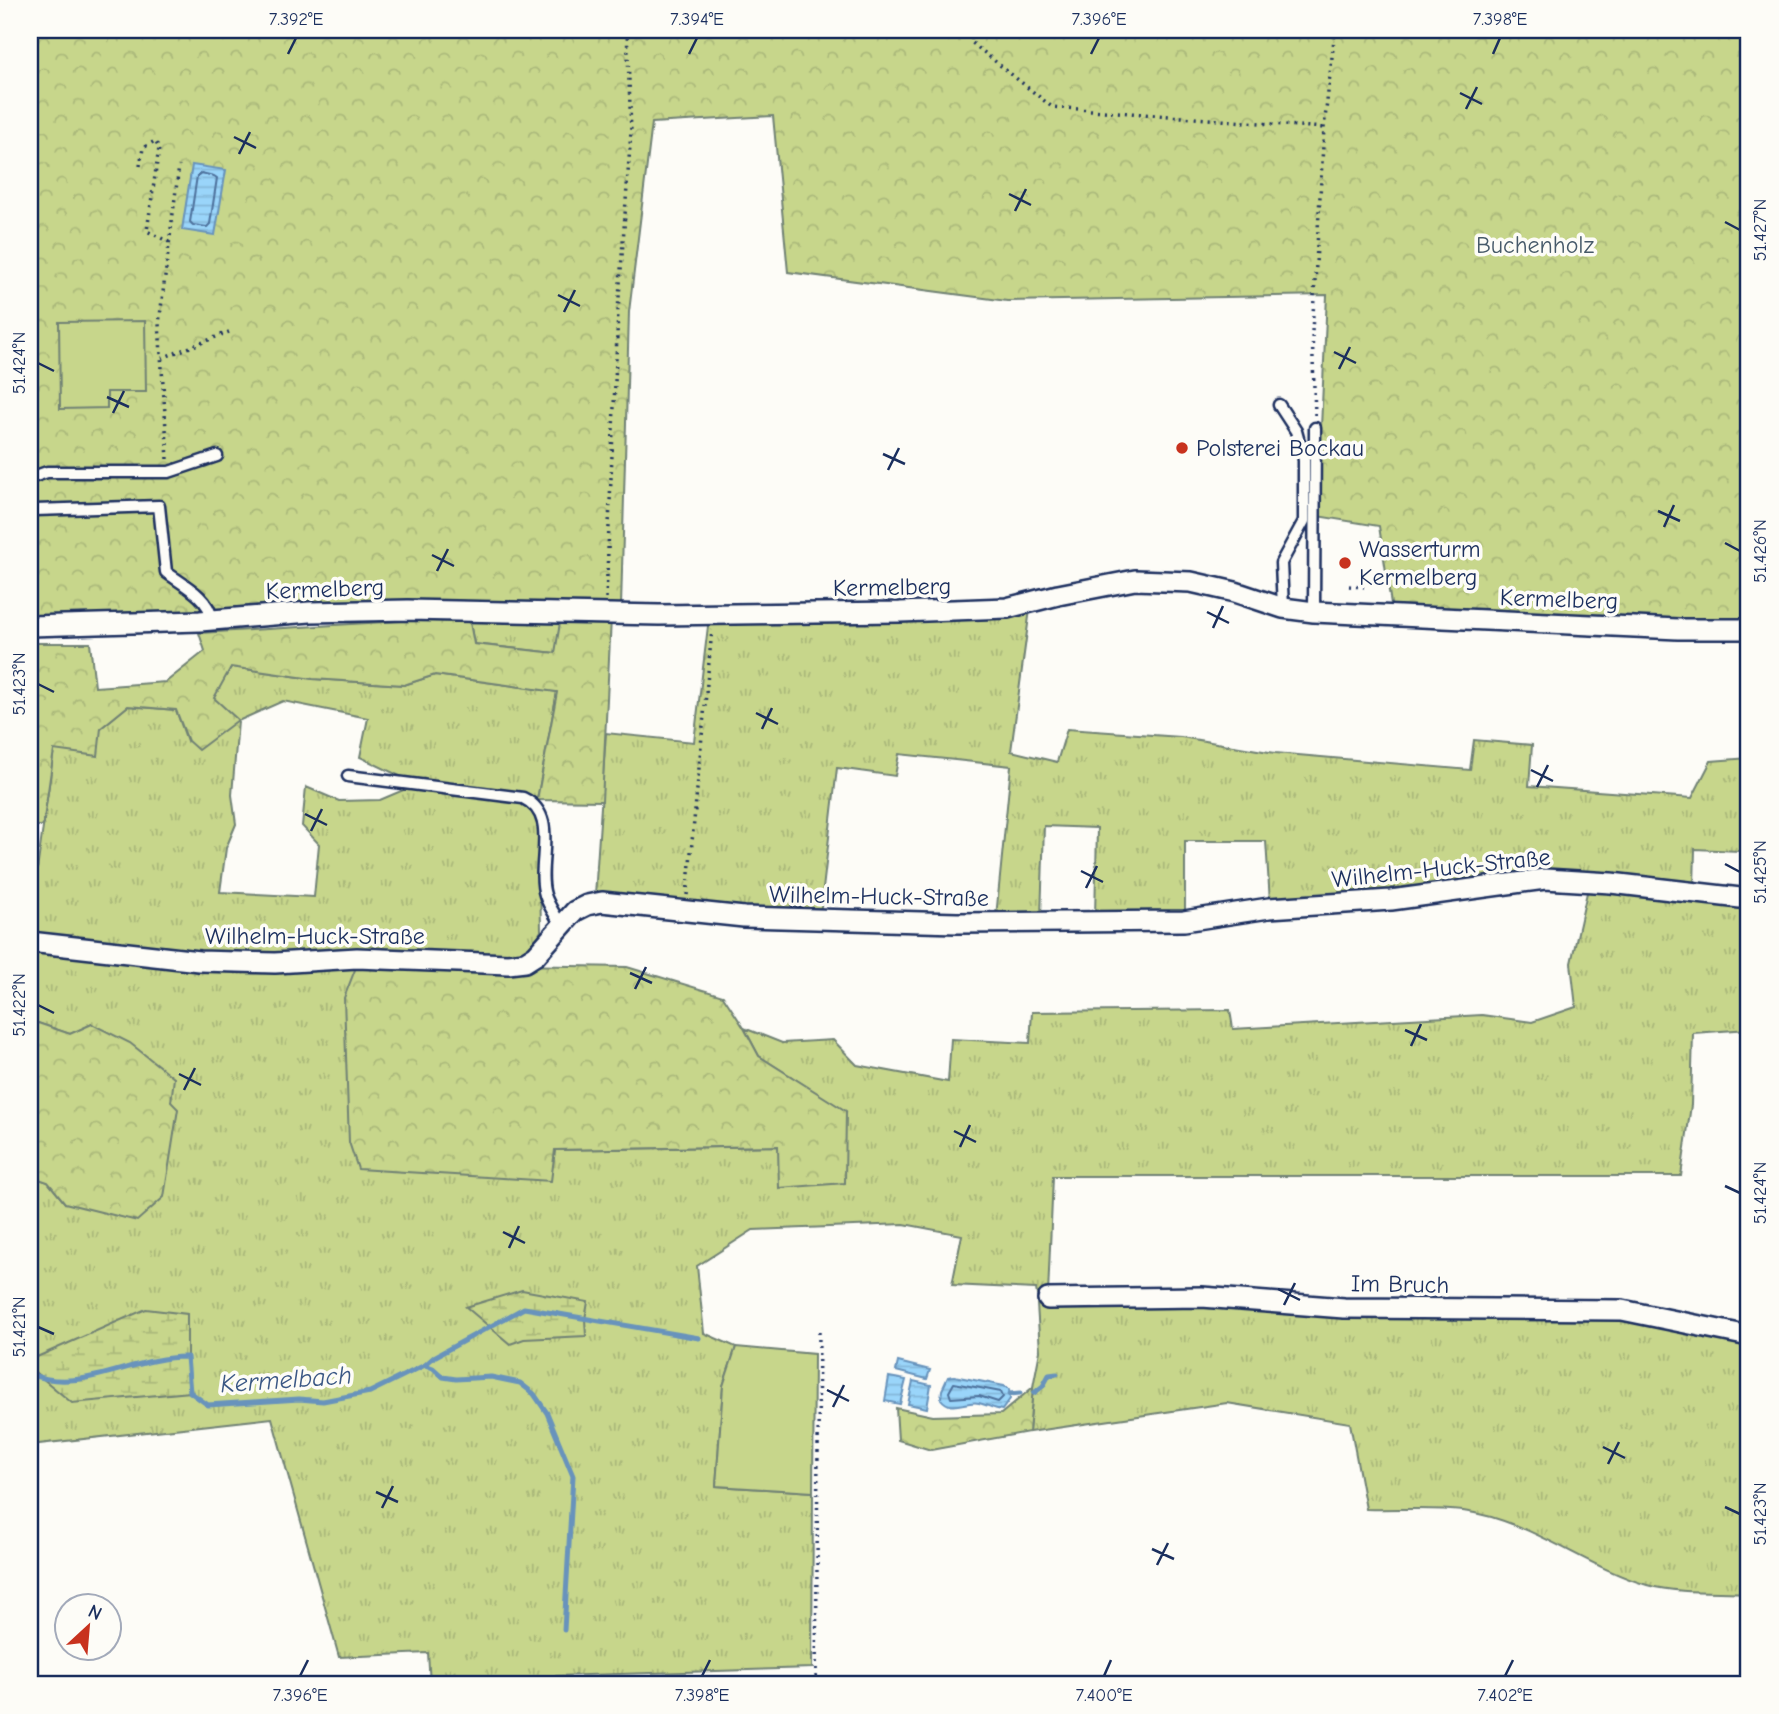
<svg xmlns="http://www.w3.org/2000/svg" width="1779" height="1714" font-family="'Comic Neue',sans-serif">
  <style>
    .grass { fill: url(#grass-tufts); stroke: #718274; stroke-width: 2 }
    .forest { fill: url(#forest-crowns); stroke: #718274; stroke-width: 2 }
    .wetland { fill: url(#wetland-marsh); stroke: #718274; stroke-width: 2 }
    .pitch { fill: #c7d68b; stroke: #718274; stroke-width: 2 }
    .water { fill: url(#water-rules); stroke: #6793bc; stroke-width: 2 }
    .lines { fill: none; stroke-linecap: round; stroke-linejoin: round }
    .shore { stroke: #4e719c; stroke-width: 2 }
    .stream { stroke: #6793bc; stroke-width: 5 }
    .lane-casing { stroke: #1b2f5e; stroke-width: 15 }
    .street-casing { stroke: #1b2f5e; stroke-width: 24 }
    .path { stroke: #1b2f5e; stroke-width: 3.5; stroke-dasharray: 2 5; stroke-linecap: butt }
    .lane { stroke: #fdfcf7; stroke-width: 10 }
    .street { stroke: #fdfcf7; stroke-width: 19 }
    .ticks { fill: none; stroke: #1b2f5e; stroke-width: 2.5 }
    .poi-dot { fill: #c8321e; stroke: #fdfcf7; stroke-width: 2.5 }
    .labels { text-anchor: middle; dominant-baseline: central; stroke-width: 7; stroke-linejoin: round; paint-order: stroke }
    .park-label { font-size: 24px; fill: #465969; stroke: #fdfcf7 }
    .poi-label { font-size: 24px; fill: #1b2f5e; stroke: #fdfcf7; text-anchor: start }
    .street-label { font-size: 24px; fill: #1b2f5e; stroke: #fdfcf7 }
    .water-label { font-size: 26px; font-style: italic; fill: #3b5885; stroke: #fdfcf7 }
    .neatline { fill: none; stroke: #1b2f5e; stroke-width: 2.5 }
    .ticks-label { font-size: 18px; text-anchor: middle; fill: #1b2f5e }
  </style>
  <defs>
    <pattern id="grass-tufts" width="24" height="20" patternUnits="userSpaceOnUse" patternTransform="scale(1.75)"><rect width="24" height="20" fill="#c7d68b"/><path d="M3 7l-1-3M5 7V3M7 7l1-3M15 17l-1-3M17 17v-4M19 17l1-3" fill="none" stroke="#aab87a"/></pattern>
    <pattern id="forest-crowns" width="20" height="18" patternUnits="userSpaceOnUse" patternTransform="scale(1.75)"><rect width="20" height="18" fill="#c7d68b"/><path d="M2 6a3 3 0 1 1 6 0M12 15a3 3 0 1 1 6 0" fill="none" stroke="#aab87a"/></pattern>
    <pattern id="wetland-marsh" width="20" height="14" patternUnits="userSpaceOnUse" patternTransform="scale(1.75)"><rect width="20" height="14" fill="#c7d68b"/><path d="M1 5h8M5 5V1M11 12h8M15 12V8" fill="none" stroke="#aab87a"/></pattern>
    <pattern id="water-rules" width="6" height="5" patternUnits="userSpaceOnUse" patternTransform="scale(1.75)"><rect width="6" height="5" fill="#9ad5fa"/><path d="M0 2.5h6" fill="none" stroke="#84b7d9"/></pattern>
  </defs>
  <rect width="100%" height="100%" fill="#fdfcf7"/>
  <filter id="ink" filterUnits="userSpaceOnUse"><feTurbulence type="fractalNoise" baseFrequency=".0143" numOctaves="2"/><feDisplacementMap in="SourceGraphic" scale="14" xChannelSelector="R" yChannelSelector="G"/><feConvolveMatrix kernelMatrix="1 2 1 2 8 2 1 2 1" color-interpolation-filters="sRGB"/></filter>
  <g filter="url(#ink)">
    <path class="grass" d="M1030,609L1011,751L1057,762L1067,729L1181,737L1275,753L1470,770L1474,740L1532,745L1529,786L1692,798L1711,761L1749,758V843L1739,851L1695,849L1694,887L1611,877L1391,895L1270,902L1266,841H1185V915L1095,917L1097,828L1044,826L1041,917H996L1011,766L899,754L895,776L837,768L820,915L595,895L606,733L694,742L709,618Z
      M469,617H561L556,653L474,644Z
      M231,667L313,679L404,685L435,675L557,692L537,800L524,795L408,780L360,757L368,718L283,701L238,721L232,795L236,824L226,848L220,892L314,897L319,844L302,826L306,787L339,801L380,800L408,788L522,802L531,806L539,821L541,931L531,950L521,955L200,957L30,934V920L54,749L101,728L128,706L176,710L187,741Z
      M1588,888L1749,904V1029L1693,1033L1691,1105L1681,1176H1053L1048,1295H1037L1036,1289L952,1285L962,1235L904,1224L753,1230L697,1266L704,1333L736,1347L723,1386L716,1486L813,1492L812,1668L556,1676V1684H430L428,1653L339,1657L272,1418L30,1445L35,1684H30V1346L33,1238L30,1236V1176L48,1182L65,1203L171,1102L92,1024L70,1034L38,1023L30,1027V947L358,962L550,1181L555,1150L779,1146V1188L846,1112L759,1056L744,1028L782,1043L833,1040L857,1065L948,1082L951,1039L1030,1043L1032,1012L1230,1010L1233,1029L1482,1015L1532,1022L1576,1007L1571,963Z
      M1047,1303L1620,1314L1749,1340V1593C1716,1591 1679,1594 1647,1585C1584,1566 1530,1520 1463,1511C1432,1507 1398,1510 1366,1509L1350,1423L1227,1403L1029,1432L1033,1387L1040,1351L1037,1304Z"/>
    <path class="forest" d="M30,30H1749V622L1393,617L1379,526L1317,516L1327,295L1007,301L788,272L773,116L652,123L629,312L621,607L30,619Z
      M469,617L474,644L555,653L561,617L611,618L602,801L537,800L557,692L435,675L404,685L313,679L231,667L214,698L238,720L198,750L188,741L176,710L128,706L101,728L98,756L54,750L43,826H30V643H90L95,687L166,682L205,651L199,633Z
      M358,962L627,967L723,996L744,1028L759,1056L846,1111L845,1183L779,1188L778,1146L555,1150L551,1181L358,1169L349,1142L344,998Z
      M38,1023L70,1034L92,1024L130,1043L174,1078L171,1102L178,1109L164,1197L137,1221L65,1203L48,1182L30,1176V1027Z
      M1033,1387L1029,1432L931,1450L898,1440L896,1408L933,1416L1001,1414Z"/>
    <path class="wetland" d="M522,1290L588,1302L585,1319L586,1336L524,1339L510,1344L466,1307Z
      M146,1309L187,1314V1357L190,1392L72,1403L30,1368V1360Z"/>
    <path class="pitch" d="M145,321L146,392H107V408L60,409L59,322Z
      M736,1347L814,1354L813,1492L716,1486L723,1386Z"/>
    <path class="water" d="M192,165L226,170L215,235L182,230Z
      M898,1362L930,1370L927,1379L896,1371Z
      M954,1376L1004,1386L1009,1389L1010,1399L1002,1410C994,1409 987,1405 979,1403C965,1400 952,1413 941,1399L942,1390L948,1377Z
      M889,1377L906,1380L900,1404L885,1401Z
      M913,1381L931,1385L927,1408L908,1404Z"/>
    <g class="lines">
      <path class="shore" d="M201,173L214,176L217,178L210,224L207,227L193,225L190,222L197,176Z
        M954,1383L1001,1392L1003,1397L998,1402L979,1396L951,1398L949,1392Z"/>
      <path class="stream" d="M425,1365L434,1357L524,1308L699,1338
        M30,1374C82,1395 133,1356 187,1357L190,1392L208,1405L299,1399L323,1401L370,1392L425,1365L433,1368L443,1377L456,1379L491,1377L520,1383L534,1394L547,1413L573,1476L564,1630
        M1034,1393L1043,1386L1049,1375L1057,1374
        M1010,1394L1020,1393"/>
      <defs>
        <path id="lane" d="M1279,405L1296,431L1304,460V521L1281,563L1283,608
          M30,478L47,472H169L217,456
          M30,508L35,510L159,506L166,572C182,584 209,597 212,619
          M1314,612L1315,428
          M348,776L523,798C561,816 535,863 545,895C548,905 556,916 561,925"/>
        <path id="street" d="M30,626L200,621L310,612L408,610L659,615L900,612L1007,608L1058,595L1135,580L1191,582L1235,592L1283,608L1314,612L1678,629H1749
          M30,942L199,961L275,963L357,958L508,964L525,962L536,955L575,911L587,905L602,902L744,917L957,923L1184,921L1269,908L1391,900L1545,879L1611,883L1749,899
          M1048,1299L1202,1297L1344,1308L1622,1310L1749,1336"/>
      </defs>
      <use href="#lane" class="lane-casing"/>
      <use href="#street" class="street-casing"/>
      <path class="path" d="M972,30L971,42L1052,107L1324,128
        M140,166L143,148L155,141L159,148L147,231L169,242
        M162,358L229,332
        M1315,415L1312,332L1324,128L1335,30
        M168,459L159,324L179,166
        M1349,586L1364,587
        M606,598L618,311L631,132L627,30
        M687,895L712,630
        M816,1684L819,1330"/>
      <use href="#lane" class="lane"/>
      <use href="#street" class="street"/>
    </g>
  </g>
  <path class="ticks" d="M288,54L296,38M689,54L697,38M1091,54L1099,38M1493,54L1500,38M1460,93L1482,104M1466,109L1477,87M234,137L256,148M239,154L250,132M1009,194L1031,205M1015,211L1026,189M1725,222L1740,230M558,295L580,306M564,312L575,290M1334,352L1356,363M38,363L54,371M1339,369L1350,347M107,397L129,407M113,413L124,391M883,454L905,464M888,470L899,448M1658,511L1680,521M1664,527L1674,505M1725,543L1740,551M432,555L454,566M437,571L448,549M1207,612L1229,623M1213,628L1223,606M38,684L54,692M756,713L778,724M762,729L772,708M1531,770L1553,781M1537,787L1548,765M305,814L327,825M311,831L322,809M1725,864L1740,872M1081,871L1103,882M1086,888L1097,866M630,973L652,983M635,989L646,967M38,1005L54,1013M1405,1030L1427,1040M1411,1046L1421,1024M179,1074L201,1085M184,1090L195,1068M954,1131L976,1142M960,1147L970,1125M1725,1186L1740,1193M503,1232L525,1243M509,1248L519,1226M1278,1289L1300,1300M1284,1305L1295,1283M38,1327L54,1334M827,1390L849,1401M833,1407L844,1385M1603,1447L1625,1458M1608,1464L1619,1442M376,1492L398,1502M1725,1507L1740,1514M382,1508L393,1486M1152,1549L1174,1559M1157,1565L1168,1543M300,1676L308,1660M702,1676L710,1660M1104,1676L1111,1660M1505,1676L1513,1660"/>
  <g class="poi-dot">
    <circle cx="1182" cy="448" r="7"/>
    <circle cx="1345" cy="563" r="7"/>
  </g>
  <g class="labels">
    <g class="park-label">
      <text x="1535" y="245">Buchenholz</text>
    </g>
    <g class="poi-label">
      <text x="1196" y="448">Polsterei Bockau</text>
      <text x="1359" y="549">Wasserturm<tspan x="1359" dy="28">Kermelberg</tspan></text>
    </g>
    <g class="street-label">
      <text transform="translate(892 587) rotate(-1)">Kermelberg</text>
      <text transform="translate(325 589) rotate(-2)">Kermelberg</text>
      <text transform="translate(1559 599) rotate(2)">Kermelberg</text>
      <text transform="translate(1441 868) rotate(-6)">Wilhelm-Huck-Straße</text>
      <text transform="translate(879 896) rotate(1)">Wilhelm-Huck-Straße</text>
      <text x="315" y="936">Wilhelm-Huck-Straße</text>
      <text transform="translate(1400 1284) rotate(1)">Im Bruch</text>
    </g>
    <g class="water-label">
      <text transform="translate(286 1380) rotate(-4)">Kermelbach</text>
    </g>
  </g>
  <rect width="1779" height="1714" fill="none" stroke="#fdfcf7" stroke-width="77"/>
  <g transform="translate(88 1627) rotate(26)"><circle r="33" fill="#fdfcf7" stroke="#a3aaba" stroke-width="2"/>
  <path d="M0-5L12 26L0 18L-12 26Z" fill="#c8321e"/>
  <text y="-10" font-size="19" font-weight="bold" text-anchor="middle" fill="#1b2f5e">N</text>
  </g>
  <rect x="38" y="38" width="1702" height="1638" class="neatline"/>
  <g class="ticks-label">
    <text x="296" y="25">7.392°E</text>
    <text x="697" y="25">7.394°E</text>
    <text x="1099" y="25">7.396°E</text>
    <text x="1500" y="25">7.398°E</text>
    <text transform="translate(1760 230) rotate(-90)" y="6">51.427°N</text>
    <text transform="translate(19 363) rotate(-90)" y="6">51.424°N</text>
    <text transform="translate(1760 551) rotate(-90)" y="6">51.426°N</text>
    <text transform="translate(19 684) rotate(-90)" y="6">51.423°N</text>
    <text transform="translate(1760 872) rotate(-90)" y="6">51.425°N</text>
    <text transform="translate(19 1005) rotate(-90)" y="6">51.422°N</text>
    <text transform="translate(1760 1193) rotate(-90)" y="6">51.424°N</text>
    <text transform="translate(19 1327) rotate(-90)" y="6">51.421°N</text>
    <text transform="translate(1760 1514) rotate(-90)" y="6">51.423°N</text>
    <text x="300" y="1701">7.396°E</text>
    <text x="702" y="1701">7.398°E</text>
    <text x="1104" y="1701">7.400°E</text>
    <text x="1505" y="1701">7.402°E</text>
  </g>
</svg>
